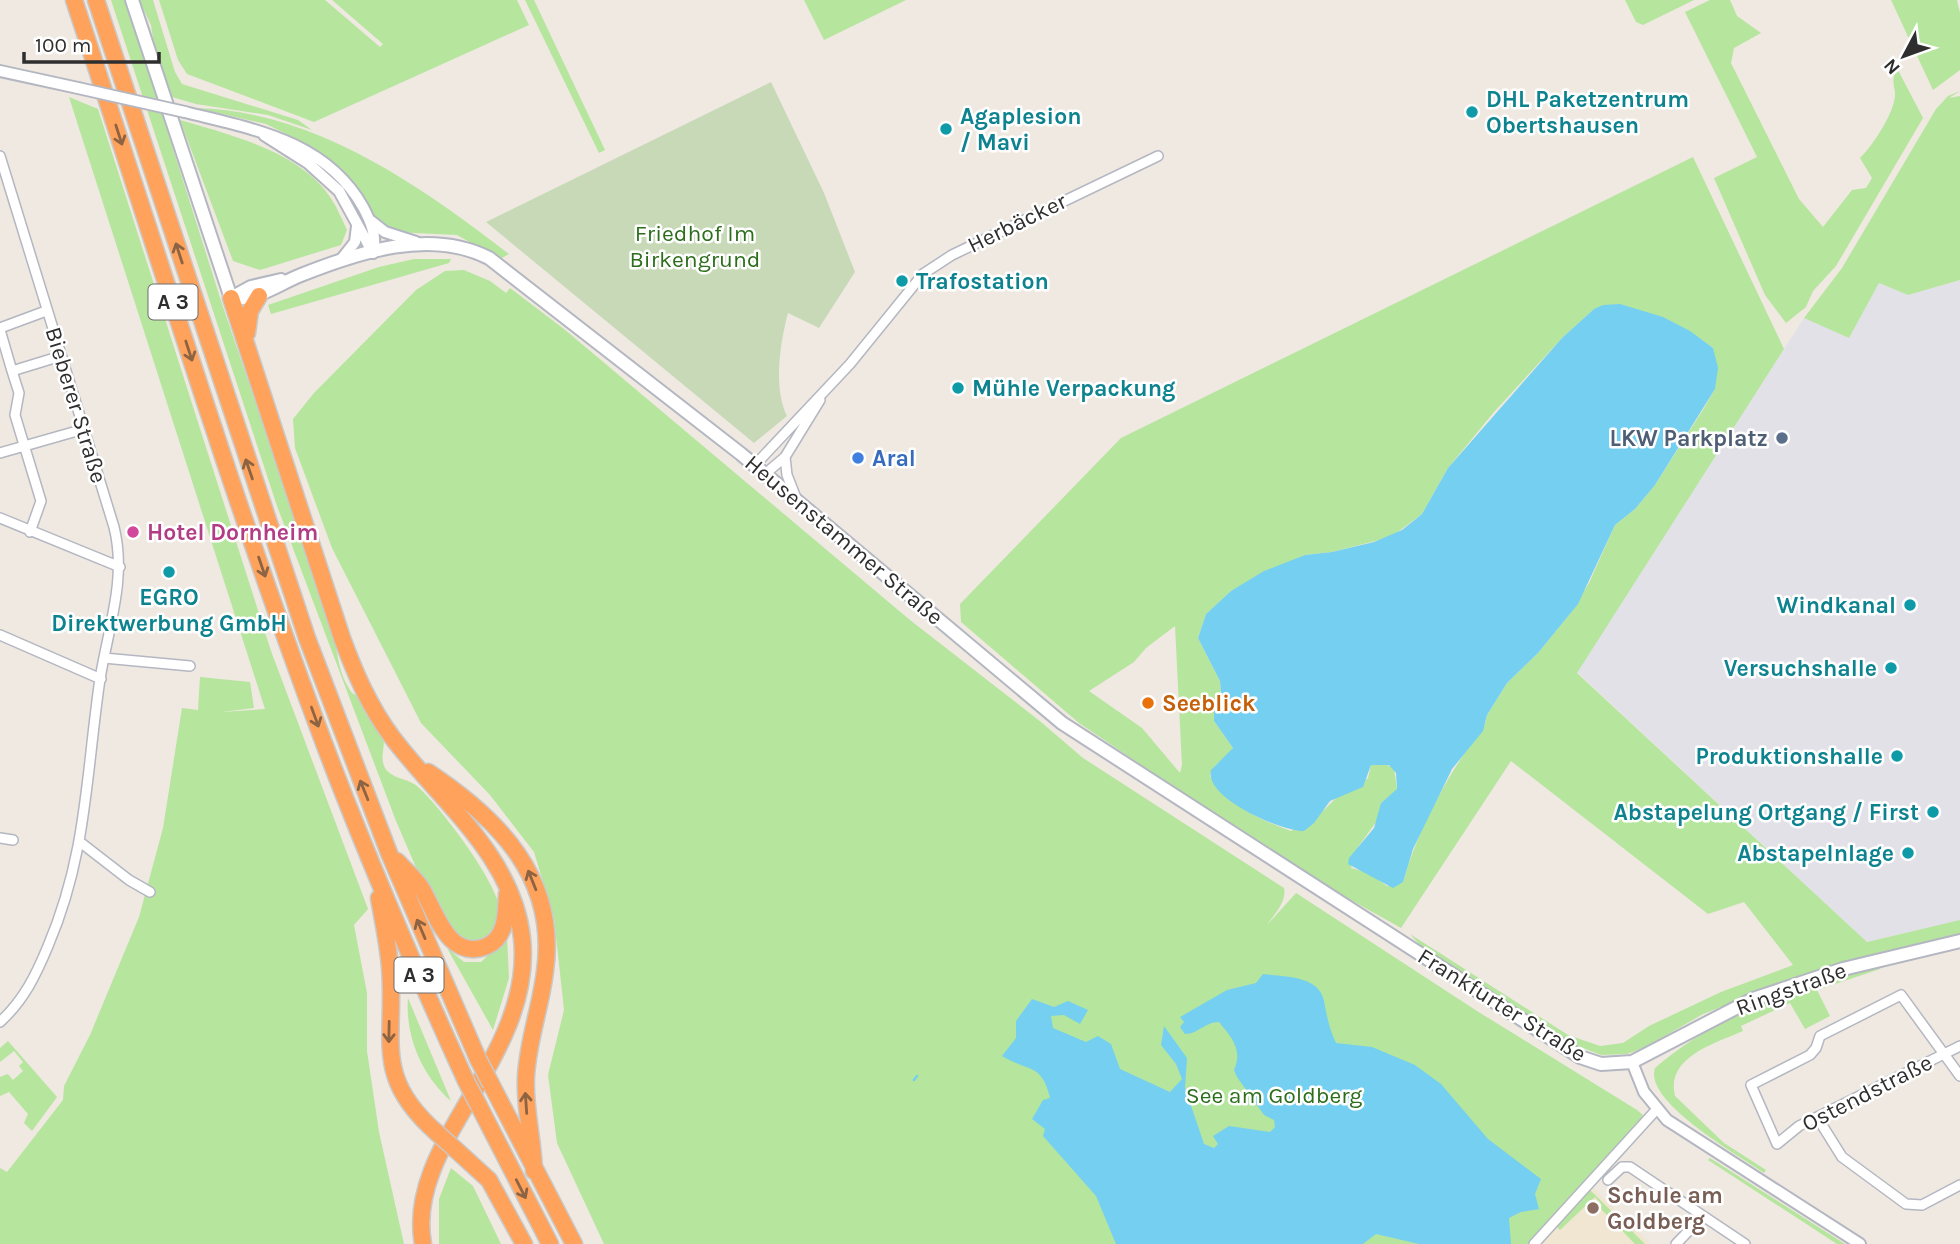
<svg xmlns="http://www.w3.org/2000/svg" width="1960" height="1244" font-family="Karla,sans-serif">
  <style>
    .industrial { fill: #e3e1e8 }
    .education { fill: #f0e6d1 }
    .green { fill: #b6e59e; fill-rule: evenodd }
    .cemetery { fill: #c8d9b8 }
    .water { fill: #75cff0 }
    .lines { fill: none; stroke-linecap: round; stroke-linejoin: round }
    .stream { stroke: #75cff0; stroke-width: 2.5 }
    .minor-casing { stroke: #b4b7c1; stroke-width: 12 }
    .tertiary-casing { stroke: #b4b7c1; stroke-width: 14 }
    .secondary-casing { stroke: #b4b7c1; stroke-width: 16 }
    .motorway-casing { stroke: #c9c9c9; stroke-width: 19 }
    .minor { stroke: #fff; stroke-width: 9 }
    .tertiary { stroke: #fff; stroke-width: 10 }
    .secondary { stroke: #fff; stroke-width: 12 }
    .motorway { stroke: #ffa35c; stroke-width: 16 }
    .tertiary-bridge-casing { stroke: #b4b7c1; stroke-width: 14; stroke-linecap: butt }
    .motorway-bridge-casing { stroke: #c9c9c9; stroke-width: 19; stroke-linecap: butt }
    .tertiary-bridge { stroke: #fff; stroke-width: 10 }
    .motorway-bridge { stroke: #ffa35c; stroke-width: 16 }
    .oneway { stroke: #8c6343 }
    .culture-dot { fill: #0f9aa8; stroke: #fff; stroke-width: 2.5 }
    .service-dot { fill: #5c6f8a; stroke: #fff; stroke-width: 2.5 }
    .shop-dot { fill: #3f7fe0; stroke: #fff; stroke-width: 2.5 }
    .hotel-dot { fill: #d1479c; stroke: #fff; stroke-width: 2.5 }
    .food-dot { fill: #e8710a; stroke: #fff; stroke-width: 2.5 }
    .education-dot { fill: #8d6e63; stroke: #fff; stroke-width: 2.5 }
    .labels { text-anchor: middle; dominant-baseline: central; stroke-width: 5; stroke-linejoin: round; paint-order: stroke }
    .shield { fill: #fff; stroke: #6d6d6d; stroke-width: 2 }
    .shield-label { font-size: 21px; font-weight: bold; fill: #2e2e2e }
    .culture-label { font-size: 23px; font-weight: bold; fill: #0d838f; stroke: #fff; text-anchor: end }
    .street-label { font-size: 23px; fill: #2e2e2e; stroke: #fff }
    .park-label { font-size: 23px; fill: #2c6e1b; stroke: #fff }
    .service-label { font-size: 23px; font-weight: bold; fill: #4e5e75; stroke: #fff; text-anchor: end }
    .shop-label { font-size: 23px; font-weight: bold; fill: #366cbe; stroke: #fff; text-anchor: start }
    .hotel-label { font-size: 23px; font-weight: bold; fill: #b23c85; stroke: #fff; text-anchor: start }
    .food-label { font-size: 23px; font-weight: bold; fill: #c56008; stroke: #fff; text-anchor: start }
    .education-label { font-size: 23px; font-weight: bold; fill: #785e54; stroke: #fff; text-anchor: start }
  </style>
  <rect width="100%" height="100%" fill="#efe9e1"/>
  <path class="industrial" d="M1960,280V920L1867,942L1577,672L1804,318L1849,338L1879,283L1908,295Z"/>
  <path class="education" d="M1592,1187L1651,1244H1540Z"/>
  <path class="green" d="M111,0H126L223,307L334,634C337,653 339,674 350,690C353,696 358,694 362,699C369,710 378,725 383,737C386,748 379,756 385,768C392,779 407,778 417,786C439,805 501,886 501,915C502,928 489,935 480,943L457,938L418,872L396,821L277,506Z
    M139,0H153L175,72L182,84L298,120L312,130L268,115L196,104L172,97L155,53L151,25Z
    M159,0H325L380,47L383,44L332,0H517L529,25L314,122L187,74L178,60Z
    M525,0H534L605,150L599,153Z
    M804,0H906L824,40Z
    M1625,0H1694L1643,25L1636,22Z
    M1710,0H1730L1737,16L1761,33L1734,48L1731,63L1799,199L1823,227L1852,190L1866,188L1872,178L1860,158C1872,147 1896,111 1895,93C1894,84 1892,82 1895,72L1898,70L1923,118L1836,266L1813,291L1806,307L1786,323L1765,295L1714,178L1757,157L1685,12Z
    M1891,0H1957L1960,13V70L1933,90Z
    M1960,91L1949,98L1960,96V280L1908,295L1879,283L1849,338L1804,318L1842,268L1936,109L1948,96Z
    M69,97L98,109L271,651L368,909L354,925L367,993V1051L379,1132L404,1244H0V1168L7,1172L63,1100L64,1086L90,1035L139,917L163,828L182,708L198,710L200,677L250,682L254,708L222,712L265,709Z
    M196,108C315,111 419,185 509,254L500,259L457,235L394,232L375,219L351,181L314,148L266,124Z
    M180,120C231,135 302,152 332,200C338,209 342,220 347,230L341,245L260,270L233,261Z
    M1693,157L1784,349L1577,673L1867,942L1960,920V935L1792,979L1703,1014L1646,1047L1627,1054L1601,1055L1565,1041L1426,952L1410,934L1568,1035L1600,1046L1623,1043L1649,1026L1721,992L1793,965L1744,902L1708,914L1511,761L1401,928L1299,871L1079,723L961,622L960,604L1121,438ZM1594,309C1649,315 1667,314 1713,348L1715,389L1704,408L1655,485L1635,509L1615,525L1589,583L1569,615L1538,653L1507,683L1487,715L1485,724C1449,773 1420,823 1403,882L1387,886L1369,873L1351,868L1358,847L1379,818L1381,803L1397,790L1394,768L1383,763L1371,765L1368,778L1354,790L1339,795L1325,809L1291,831C1259,820 1228,804 1210,776C1213,762 1226,760 1233,748L1214,721V711L1221,693L1220,681L1198,638L1206,614L1231,591L1305,555L1332,552L1391,537L1422,514L1448,468L1494,412L1562,338ZM1175,626L1182,765L1180,773L1142,728L1089,691L1134,662L1146,648Z
    M414,259H451L449,263L271,314L268,305L379,267Z
    M464,270L490,281L506,293L510,288L564,329L910,620L1041,722L1083,758L1284,888C1287,902 1274,914 1267,925L1296,893L1477,1011L1637,1110L1643,1115L1640,1121L1528,1244H604L557,1143L548,1075L564,1010L554,918L534,852L490,795L421,723L332,548L295,448L293,419L314,393L416,290L445,271Z
    M507,937L509,978L493,1030L447,948L464,962H481Z
    M1879,967L1880,969L1817,990L1830,1016L1805,1029L1790,1003L1741,1026L1743,1031C1716,1043 1665,1057 1675,1096L1724,1143L1766,1170L1764,1173C1740,1156 1643,1102 1655,1068C1718,1013 1800,987 1879,967Z
    M408,998L451,1101C422,1076 405,1036 408,998Z
    M8,1041L57,1097L32,1131L24,1123L28,1114L9,1092L0,1096V1077L8,1074L13,1080L23,1071L19,1066L23,1062L14,1051L0,1062V1048Z
    M1710,1158L1845,1244H1837L1708,1160Z
    M451,1168L473,1186L501,1244H439V1199Z
    M1590,1190L1645,1244H1635L1600,1208L1602,1205L1595,1197L1560,1230L1556,1226Z"/>
  <path class="cemetery" d="M771,82L824,193L855,272L819,328L788,313C780,343 773,388 787,416L754,443L486,222Z"/>
  <path class="water" d="M1620,304L1663,317L1690,331L1713,348L1718,368L1715,389L1655,485L1635,509L1615,525L1578,604L1538,653L1507,683L1487,715L1483,731L1452,769L1413,849L1403,882L1393,888L1348,864L1349,858L1374,828L1381,803L1397,789L1396,773L1389,765H1371L1363,787L1330,801L1314,823L1304,831C1281,831 1204,798 1211,770L1233,748L1214,721V711L1221,693L1220,681L1198,638L1206,614L1231,591L1264,571L1305,555L1332,552L1374,542L1402,530L1422,514L1448,468L1562,338L1594,309L1603,305Z
    M1263,974C1283,977 1319,975 1324,1001C1327,1017 1329,1028 1336,1043L1372,1047L1415,1065L1441,1084L1488,1139L1541,1179L1535,1194L1539,1209L1521,1212L1509,1218L1511,1244H1419L1376,1234L1363,1244H1116L1096,1196L1043,1136L1045,1129L1032,1119L1043,1100L1050,1098C1042,1063 1028,1072 1002,1056L1016,1038V1021L1032,999L1054,1007L1068,1001L1088,1010L1080,1024L1064,1015L1051,1016L1053,1028L1086,1042L1098,1036L1111,1044L1120,1069L1170,1092L1182,1079L1176,1064L1161,1045L1164,1026L1187,1058L1185,1088L1202,1138L1204,1144L1214,1148L1218,1144L1213,1136L1229,1126L1270,1132L1275,1127L1274,1120L1264,1115L1237,1077L1234,1070C1243,1050 1232,1038 1219,1022C1205,1022 1198,1034 1185,1034L1180,1027L1184,1022L1180,1017L1227,990L1256,983Z"/>
  <g class="lines">
    <path class="stream" d="M914,1080L917,1076"/>
    <defs>
      <path id="minor" d="M0,156L114,527C127,579 108,628 100,679C86,774 87,855 48,946C36,975 24,1000 0,1022
        M0,328L46,311
        M0,330L12,371L61,356
        M12,371L19,393L15,415L41,501L30,532
        M0,453L84,429
        M785,457L787,475L796,498
        M755,465L850,364L923,274L952,255L1158,156
        M765,474L785,457L820,400
        M0,518L120,567
        M0,635L101,679
        M104,658L190,666
        M0,838L13,840
        M80,842L129,880L150,892
        M1960,1046L1944,1054L1799,1126L1777,1144L1751,1085L1810,1055L1816,1048L1820,1036L1901,995L1960,1076
        M1817,1117L1842,1157L1906,1204L1922,1205L1960,1185
        M1608,1180L1622,1167H1630L1745,1244
        M1534,1244L1657,1109
        M1676,1244L1703,1216"/>
      <path id="tertiary" d="M0,71L78,88
        M185,112C252,129 325,140 363,207C371,222 377,236 373,253
        M264,135L308,163L339,191L373,253
        M371,221L385,232L416,242
        M340,261L355,242L357,226
        M1632,1062L1644,1092L1667,1120L1860,1244"/>
      <path id="secondary" d="M132,0L231,298
        M231,298C259,300 276,285 301,275C359,252 430,228 489,258L741,454L1062,723L1580,1057L1601,1064L1632,1062L1753,999L1843,969L1960,941
        M231,298L251,287L281,280"/>
      <path id="motorway" d="M74,0C159,256 237,515 333,767C374,873 419,978 466,1081
        M96,0L307,638L389,853L478,1059
        M231,298L342,638C355,673 369,706 392,737C439,800 513,855 522,938C535,1058 404,1142 423,1244
        M247,333L250,311L259,296
        M428,772C499,819 558,879 545,971C541,1006 528,1040 526,1076C524,1108 533,1138 534,1171
        M397,861C405,870 416,879 422,889C436,913 449,962 487,946C507,937 506,912 507,894
        M379,898C383,920 388,944 390,967C396,1041 372,1076 437,1133
        M491,1084L574,1244
        M479,1106L550,1244
        M455,1149L489,1180L524,1244"/>
    </defs>
    <use href="#minor" class="minor-casing"/>
    <use href="#tertiary" class="tertiary-casing"/>
    <use href="#secondary" class="secondary-casing"/>
    <use href="#motorway" class="motorway-casing"/>
    <use href="#minor" class="minor"/>
    <use href="#tertiary" class="tertiary"/>
    <use href="#secondary" class="secondary"/>
    <use href="#motorway" class="motorway"/>
    <defs>
      <path id="tertiary-bridge" d="M78,88L185,112"/>
      <path id="motorway-bridge" d="M478,1059L491,1084
        M466,1081L479,1106
        M437,1133L455,1149"/>
    </defs>
    <use href="#tertiary-bridge" class="tertiary-bridge-casing"/>
    <use href="#motorway-bridge" class="motorway-bridge-casing"/>
    <use href="#tertiary-bridge" class="tertiary-bridge"/>
    <use href="#motorway-bridge" class="motorway-bridge"/>
  </g>
  <defs><path id="oneway-shaft" d="M-6 0H5M1.5-3L5.5 0L1.5 3" fill="none" stroke-width="1.6" stroke-linecap="round" stroke-linejoin="round" transform="scale(1.75)"/></defs>
  <g class="oneway">
    <use href="#oneway-shaft" transform="translate(119 135) rotate(72)"/>
    <use href="#oneway-shaft" transform="translate(179 253) rotate(-108)"/>
    <use href="#oneway-shaft" transform="translate(189 351) rotate(72)"/>
    <use href="#oneway-shaft" transform="translate(249 469) rotate(-109)"/>
    <use href="#oneway-shaft" transform="translate(262 567) rotate(71)"/>
    <use href="#oneway-shaft" transform="translate(315 717) rotate(70)"/>
    <use href="#oneway-shaft" transform="translate(364 790) rotate(-112)"/>
    <use href="#oneway-shaft" transform="translate(532 880) rotate(-112)"/>
    <use href="#oneway-shaft" transform="translate(421 929) rotate(-113)"/>
    <use href="#oneway-shaft" transform="translate(389 1032) rotate(91)"/>
    <use href="#oneway-shaft" transform="translate(526 1103) rotate(-94)"/>
    <use href="#oneway-shaft" transform="translate(521 1189) rotate(63)"/>
  </g>
  <g class="culture-dot">
    <circle cx="1472" cy="112" r="7"/>
    <circle cx="946" cy="129" r="7"/>
    <circle cx="902" cy="281" r="7"/>
    <circle cx="958" cy="388" r="7"/>
    <circle cx="169" cy="572" r="7"/>
    <circle cx="1910" cy="605" r="7"/>
    <circle cx="1891" cy="668" r="7"/>
    <circle cx="1897" cy="756" r="7"/>
    <circle cx="1933" cy="812" r="7"/>
    <circle cx="1908" cy="853" r="7"/>
  </g>
  <circle class="service-dot" cx="1782" cy="438" r="7"/>
  <circle class="shop-dot" cx="858" cy="458" r="7"/>
  <circle class="hotel-dot" cx="133" cy="532" r="7"/>
  <circle class="food-dot" cx="1148" cy="703" r="7"/>
  <circle class="education-dot" cx="1593" cy="1208" r="7"/>
  <g class="labels">
    <g class="shield">
      <rect x="148.5" y="284.5" width="49" height="35" rx="5"/>
      <rect x="394.5" y="957.5" width="49" height="35" rx="5"/>
    </g>
    <g class="shield-label">
      <text x="173" y="302">A 3</text>
      <text x="419" y="975">A 3</text>
    </g>
    <g class="culture-label">
      <text x="1486" y="99" text-anchor="start">DHL Paketzentrum<tspan x="1486" dy="26">Obertshausen</tspan></text>
      <text x="960" y="116" text-anchor="start">Agaplesion<tspan x="960" dy="26">/ Mavi</tspan></text>
      <text x="916" y="281" text-anchor="start">Trafostation</text>
      <text x="972" y="388" text-anchor="start">Mühle Verpackung</text>
      <text x="169" y="597" text-anchor="middle">EGRO<tspan x="169" dy="26">Direktwerbung GmbH</tspan></text>
      <text x="1896" y="605">Windkanal</text>
      <text x="1877" y="668">Versuchshalle</text>
      <text x="1883" y="756">Produktionshalle</text>
      <text x="1919" y="812">Abstapelung Ortgang / First</text>
      <text x="1894" y="853">Abstapelnlage</text>
    </g>
    <g class="street-label">
      <text transform="translate(1017 223) rotate(-26)">Herbäcker</text>
      <text transform="translate(76 405) rotate(73)">Bieberer Straße</text>
      <text transform="translate(844 540) rotate(40)">Heusenstammer Straße</text>
      <text transform="translate(1791 989) rotate(-20)">Ringstraße</text>
      <text transform="translate(1502 1005) rotate(32)">Frankfurter Straße</text>
      <text transform="translate(1867 1093) rotate(-27)">Ostendstraße</text>
    </g>
    <g class="park-label">
      <text x="695" y="233">Friedhof Im<tspan x="695" dy="26">Birkengrund</tspan></text>
      <text x="1274" y="1095">See am Goldberg</text>
    </g>
    <g class="service-label">
      <text x="1768" y="438">LKW Parkplatz</text>
    </g>
    <g class="shop-label">
      <text x="872" y="458">Aral</text>
    </g>
    <g class="hotel-label">
      <text x="147" y="532">Hotel Dornheim</text>
    </g>
    <g class="food-label">
      <text x="1162" y="703">Seeblick</text>
    </g>
    <g class="education-label">
      <text x="1607" y="1195">Schule am<tspan x="1607" dy="26">Goldberg</tspan></text>
    </g>
  </g>
  <g transform="translate(1904 56) rotate(229)" stroke="#ffffff" stroke-width="5" paint-order="stroke">
  <path d="M0-5L12 26L0 18L-12 26Z" fill="#2e2e2e"/>
  <text y="-10" font-size="19" font-weight="bold" text-anchor="middle" fill="#2e2e2e">N</text>
  </g>
  <path d="M24 52v10h135v-10" fill="none" stroke="#2e2e2e" stroke-width="3.5"/>
  <text x="35" y="52" font-size="21" fill="#2e2e2e" stroke="#ffffff" stroke-width="5" paint-order="stroke">100 m</text>
</svg>
